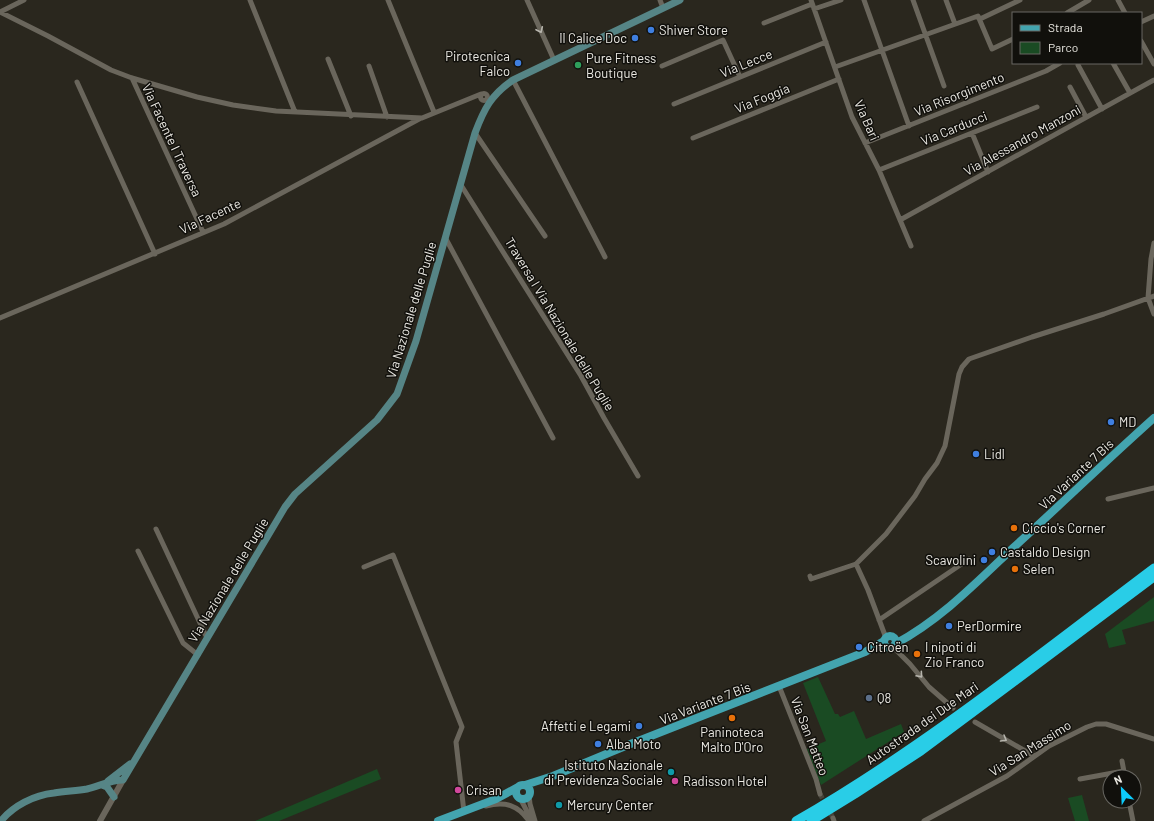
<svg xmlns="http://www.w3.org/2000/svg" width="1154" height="821" font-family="Barlow,sans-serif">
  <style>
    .green { fill: #1a4b23 }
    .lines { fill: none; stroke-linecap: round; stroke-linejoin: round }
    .minor-tunnel { stroke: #47443c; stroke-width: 5; stroke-dasharray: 5 2.5; stroke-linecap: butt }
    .minor { stroke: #6a665c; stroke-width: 5 }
    .tertiary { stroke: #6a665c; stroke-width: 6 }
    .secondary { stroke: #568586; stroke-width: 7 }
    .primary { stroke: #43a4af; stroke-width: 8 }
    .motorway { stroke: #29cde7; stroke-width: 9 }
    .oneway { stroke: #b7b5ad }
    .shop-dot { fill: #3f7fe0; stroke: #11100c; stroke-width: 1.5 }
    .leisure-dot { fill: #2e9e5b; stroke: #11100c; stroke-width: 1.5 }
    .food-dot { fill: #e8710a; stroke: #11100c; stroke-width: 1.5 }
    .service-dot { fill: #5c6f8a; stroke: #11100c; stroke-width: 1.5 }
    .culture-dot { fill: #0f9aa8; stroke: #11100c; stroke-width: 1.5 }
    .hotel-dot { fill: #d1479c; stroke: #11100c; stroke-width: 1.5 }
    .labels { text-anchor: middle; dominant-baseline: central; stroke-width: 3; stroke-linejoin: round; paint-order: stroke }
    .poi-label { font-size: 13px; fill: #ebe9e3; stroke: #11100c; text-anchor: start }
    .street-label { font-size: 13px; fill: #ebe9e3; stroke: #11100c }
  </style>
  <rect width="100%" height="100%" fill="#2a271e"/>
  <path class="green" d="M1154,597V621L1122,630L1126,644L1109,648L1105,634Z
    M818,677L835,714H838L840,717L854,711L866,739L901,724L904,732L821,785L807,749L826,741L803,683Z
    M377,769L381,779L279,821H255Z
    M1082,795L1089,821H1075L1068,798Z"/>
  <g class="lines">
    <path class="minor-tunnel" d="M820,794L833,818"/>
    <path class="minor" d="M250,0L295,112
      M388,0L434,112
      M527,0L554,60
      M660,0L663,8
      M811,0L852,117L879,170L911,246
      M864,0L909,126
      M913,0L944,86
      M946,0L955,24
      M1118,0L1125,13
      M814,9L841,0
      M0,12L48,36L111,70L132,78L197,97L233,105L276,111L422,118L481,94
      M0,12L24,0
      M1067,13L1089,0
      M980,19L1020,0
      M1141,22L1154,16
      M764,23L812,4
      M1141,41L1154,64
      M328,59L351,116
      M1113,63L1130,93
      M1078,65L1102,109
      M369,66L387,117
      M662,66L723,40L740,77
      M835,67L978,16L992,49L1013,39
      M132,78L203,232
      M513,80L605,257
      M77,82L155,254
      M1070,87L1086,117
      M480.5 97a3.5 3.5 0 1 1 7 0a3.5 3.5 0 1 1-7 0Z
      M674,104L826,42
      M475,133L545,236
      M972,133L988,172
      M693,138L839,79
      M865,143L1046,71L1060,63
      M879,170L1037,107
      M461,185L581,376L604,418L638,476
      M900,220L1154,80
      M446,239L553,438
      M1154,243L1151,259L1148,298L1154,314
      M0,318L224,224L421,118
      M1108,499L1154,488
      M156,529L207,638
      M138,551L183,643L198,655
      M856,564L868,590L886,638
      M364,567L393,555L462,727L456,742L464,812
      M810,576L811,579L856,564L886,534L915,496L925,479L937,463L945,446L959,374L962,367L969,359L1032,337L1104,314L1154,296
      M879,620L969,559
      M893,647L910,664L929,687L953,708
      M779,686L816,779L820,794
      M975,722L1034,756
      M1122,761L1125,777
      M1080,779L1124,771
      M529,795L530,804L535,821
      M520,798L531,819
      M1129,801L1133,821
      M486,806C505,801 518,805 529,821
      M833,818L834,821
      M924,821L1007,776L1049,746L1087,727L1096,724H1106L1154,739"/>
    <path class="tertiary" d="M100,821L123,780"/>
    <path class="secondary" d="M108,781L130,764
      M102,785L107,787L114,797
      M1,821C13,806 34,795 54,793C65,791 76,791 87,789C99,786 111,780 123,780L285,507L295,494L377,420L397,394L416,341L475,133C484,109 491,95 513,80L680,0"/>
    <path class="primary" d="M884 642a6 6 0 1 1 12 0a6 6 0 1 1-12 0Z
      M895,644C940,620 976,583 1013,548C1060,505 1106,461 1154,418
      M516 792a7 7 0 1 1 14 0a7 7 0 1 1-14 0Z
      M525,785L553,776L628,745L842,661L865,652L884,641
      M438,821L496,799L518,787"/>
    <path class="motorway" d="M796,821C923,748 1037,656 1154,568
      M811,821L855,794L921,751L1154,577"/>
  </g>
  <defs><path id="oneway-chevron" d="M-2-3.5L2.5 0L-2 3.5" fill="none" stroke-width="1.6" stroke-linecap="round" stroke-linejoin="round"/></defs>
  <g class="oneway">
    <use href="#oneway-chevron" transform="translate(540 30) rotate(65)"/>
    <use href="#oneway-chevron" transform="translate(920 675) rotate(49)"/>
    <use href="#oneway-chevron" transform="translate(1004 739) rotate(30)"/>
  </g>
  <g class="shop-dot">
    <circle cx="651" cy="30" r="4"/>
    <circle cx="635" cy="38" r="4"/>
    <circle cx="518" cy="63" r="4"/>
    <circle cx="1111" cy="422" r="4"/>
    <circle cx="976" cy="454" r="4"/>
    <circle cx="992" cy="552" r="4"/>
    <circle cx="984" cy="560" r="4"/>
    <circle cx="949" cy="626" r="4"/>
    <circle cx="859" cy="647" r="4"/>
    <circle cx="639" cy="726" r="4"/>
    <circle cx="598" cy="744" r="4"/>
  </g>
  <circle class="leisure-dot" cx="578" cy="65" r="4"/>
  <g class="food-dot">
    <circle cx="1014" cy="528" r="4"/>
    <circle cx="1015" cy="569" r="4"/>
    <circle cx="917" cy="654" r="4"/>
    <circle cx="732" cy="718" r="4"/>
  </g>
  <circle class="service-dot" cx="869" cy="698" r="4"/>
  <g class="culture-dot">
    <circle cx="671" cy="772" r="4"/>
    <circle cx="559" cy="805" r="4"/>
  </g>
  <g class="hotel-dot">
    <circle cx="675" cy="781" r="4"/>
    <circle cx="458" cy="790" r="4"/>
  </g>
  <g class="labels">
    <g class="poi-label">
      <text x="659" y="30">Shiver Store</text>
      <text x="627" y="38" text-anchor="end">Il Calice Doc</text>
      <text x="510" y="56" text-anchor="end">Pirotecnica<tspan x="510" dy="15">Falco</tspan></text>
      <text x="586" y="58">Pure Fitness<tspan x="586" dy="15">Boutique</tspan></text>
      <text x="1119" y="422">MD</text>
      <text x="984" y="454">Lidl</text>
      <text x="1022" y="528">Ciccio's Corner</text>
      <text x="1000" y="552">Castaldo Design</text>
      <text x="976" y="560" text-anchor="end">Scavolini</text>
      <text x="1023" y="569">Selen</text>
      <text x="957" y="626">PerDormire</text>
      <text x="867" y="647">Citroën</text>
      <text x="925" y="647">I nipoti di<tspan x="925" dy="15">Zio Franco</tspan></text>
      <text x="877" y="698">Q8</text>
      <text x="631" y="726" text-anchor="end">Affetti e Legami</text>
      <text x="732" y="732" text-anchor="middle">Paninoteca<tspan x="732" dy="15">Malto D'Oro</tspan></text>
      <text x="606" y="744">Alba Moto</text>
      <text x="663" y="765" text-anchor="end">Istituto Nazionale<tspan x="663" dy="15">di Previdenza Sociale</tspan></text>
      <text x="683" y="781">Radisson Hotel</text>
      <text x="466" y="790">Crisan</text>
      <text x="567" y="805">Mercury Center</text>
    </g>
    <g class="street-label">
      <text transform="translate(746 63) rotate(-22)">Via Lecce</text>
      <text transform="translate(959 94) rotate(-22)">Via Risorgimento</text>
      <text transform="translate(762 98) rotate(-22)">Via Foggia</text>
      <text transform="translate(867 120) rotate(66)">Via Bari</text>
      <text transform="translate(954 128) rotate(-22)">Via Carducci</text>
      <text transform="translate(172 140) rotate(65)">Via Facente I Traversa</text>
      <text transform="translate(1022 140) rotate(-29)">Via Alessandro Manzoni</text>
      <text transform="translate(210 216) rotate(-25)">Via Facente</text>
      <text transform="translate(411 310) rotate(-73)">Via Nazionale delle Puglie</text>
      <text transform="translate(560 324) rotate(59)">Traversa I Via Nazionale delle Puglie</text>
      <text transform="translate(1076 474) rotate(-43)">Via Variante 7 Bis</text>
      <text transform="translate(228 580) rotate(-59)">Via Nazionale delle Puglie</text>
      <text transform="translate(705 703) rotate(-21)">Via Variante 7 Bis</text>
      <text transform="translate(922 723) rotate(-35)">Autostrada dei Due Mari</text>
      <text transform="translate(810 736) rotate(69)">Via San Matteo</text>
      <text transform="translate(1030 748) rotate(-32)">Via San Massimo</text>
    </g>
  </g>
  <rect x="1012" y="12" width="130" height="52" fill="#11100c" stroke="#686762"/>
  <rect x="1020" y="25" width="20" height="6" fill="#43a4af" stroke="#686762"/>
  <text x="1048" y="32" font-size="12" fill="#ebe9e3">Strada</text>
  <rect x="1020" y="42" width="20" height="12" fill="#1a4b23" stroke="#686762"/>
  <text x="1048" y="52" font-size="12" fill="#ebe9e3">Parco</text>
  <g transform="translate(1122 789) rotate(336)"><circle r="19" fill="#11100c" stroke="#686762"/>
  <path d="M0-3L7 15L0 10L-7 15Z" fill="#0dcafa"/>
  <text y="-6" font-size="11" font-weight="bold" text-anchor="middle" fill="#ebe9e3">N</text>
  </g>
</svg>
